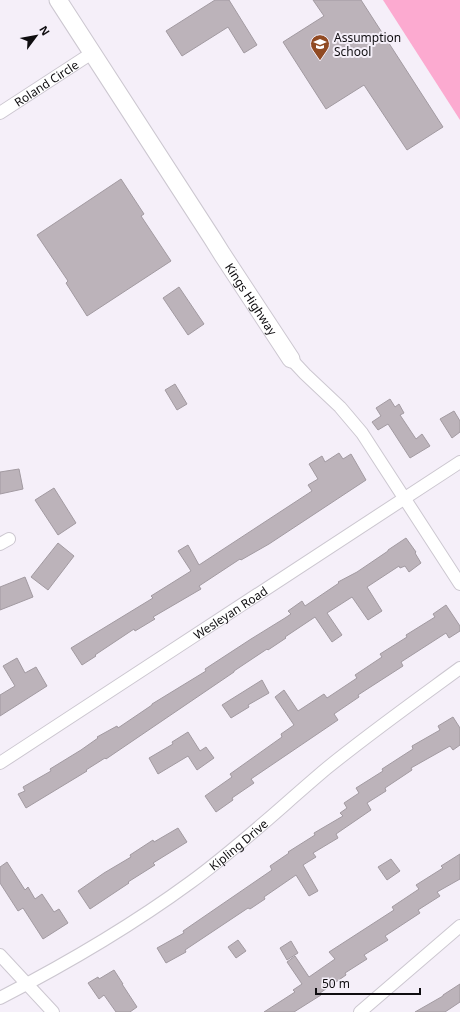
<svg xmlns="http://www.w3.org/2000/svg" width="460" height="1012" font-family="'Noto Sans',sans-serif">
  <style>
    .green { fill: #fcaad0 }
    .building { fill: #bcb3ba; stroke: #a29aa1 }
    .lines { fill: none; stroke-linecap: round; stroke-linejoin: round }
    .street-casing { stroke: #ccc7d0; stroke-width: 14 }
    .secondary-casing { stroke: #ccc7d0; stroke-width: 19 }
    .street { stroke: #fff; stroke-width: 12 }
    .secondary { stroke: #fff; stroke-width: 17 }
    .labels { text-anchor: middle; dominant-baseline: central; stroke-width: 4; stroke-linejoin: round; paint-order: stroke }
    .poi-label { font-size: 12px; fill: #0f0d10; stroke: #f5eff9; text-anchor: start }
    .street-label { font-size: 12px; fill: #0f0d10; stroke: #f5eff9 }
  </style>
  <rect width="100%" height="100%" fill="#f5eff9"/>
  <path class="green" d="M383,0H460V120Z"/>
  <path class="building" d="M215,0H229L257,45L244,53L228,27L182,56L166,31Z
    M313,0H361L443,127L407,150L364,85L326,109L283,42L324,16Z
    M121,179L144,214L141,216L171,261L87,316L66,283L68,281L37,235Z
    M179,287L204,324L188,335L163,298Z
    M175,384L187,404L177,410L165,390Z
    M390,399L395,407L399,404L404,413L400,415L416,439L422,434L430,446L410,458L388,424L378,430L372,422L381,416L376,408Z
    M454,411L460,421V432L452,438L440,419Z
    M339,453L343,459L351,454L366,480L269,544L241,560L240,559L199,586L201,589L153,617L155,619L135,631L134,629L95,655L96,656L82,665L71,648L153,598L151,596L191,571L178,551L188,545L199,565L312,491L308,485L318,479L309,464L322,456L325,462Z
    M19,469L23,489L0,494V472Z
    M54,488L76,523L58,535L35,500Z
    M406,538L416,552L415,553L421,563L409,572L405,566L400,568L399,566L367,587L382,611L368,620L352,597L327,613L342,635L332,642L315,617L285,637L286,638L268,650L267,649L234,671V672L106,759L105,758L86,770L87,771L26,808L18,794L25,791L23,787L51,771L50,769L81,750L98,738L97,737L117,726L118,728L152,705V704L206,671L205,669L251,639L285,618L291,614L288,611L302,601L305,606L339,583L338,582L357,572L388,551V550Z
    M58,543L74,556L48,590L31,577Z
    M25,577L33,597L0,610V587Z
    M446,605L460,626V631L449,638L446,633L401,662L403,666L358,695L359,697L334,714L338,720L251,779L254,783L232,798L233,800L216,812L205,796L232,777L230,774L282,737L281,734L294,725L275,697L284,690L298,711L324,694L327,698L357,678L355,675L382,657L380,654L407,637L406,635L435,617L433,614Z
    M17,658L25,673L36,667L47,686L0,716V695L15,686L3,666Z
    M262,680L269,693L248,705L249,707L231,718L222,705Z
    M453,717L460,728V745L453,750L450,746L411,768L412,770L385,788L386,791L367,803L371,810L336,834L338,838L313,853L316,857L303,865L318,891L309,896L296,875L264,897L265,899L250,909L248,908L185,950L186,952L166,963L157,948L184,933L183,931L272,870L270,866L289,853L288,852L315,835L314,833L343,816L340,813L347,808L344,803L359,793L356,788L383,771L382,769L413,749L412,746L440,730L438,726Z
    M188,732L200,751L206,747L214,758L197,770L188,756L158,774L149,758L173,744L172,742Z
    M178,828L187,842L153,863L155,865L128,882L129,883L90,909L78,891L104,873L131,857L130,855L153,840L154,842Z
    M460,854V879L437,892L440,896L418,910L420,913L385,936L388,940L364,955L367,959L345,973L346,975L320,993L321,995L294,1012H264L295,992L293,990L302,984L287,962L295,956L309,977L335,959L329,952L394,910L392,907L419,889L416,885L443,868L441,866Z
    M391,859L400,871L387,880L378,867Z
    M7,862L25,890L28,887L35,899L42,894L54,912L59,909L68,923L43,939L23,908L18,911L0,883V867Z
    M238,940L246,951L236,958L228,947Z
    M291,941L298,953L287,960L280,948Z
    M114,970L123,984H122L137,1007L130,1012H116L104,995L99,999L88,983L98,977L99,979Z
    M460,984V1002L445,1012H415L443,996V995Z"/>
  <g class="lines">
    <defs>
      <g id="street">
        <path id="s1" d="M0,113L92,53"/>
        <path d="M291,359L305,374L340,407L362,433L460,584"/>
        <path d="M0,544L9,539"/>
        <path id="s2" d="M0,763L460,462"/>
        <path d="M0,955L53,1012"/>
        <path id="s3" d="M0,998C66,964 131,926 191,882C239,847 282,806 327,768C370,733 415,701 460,668"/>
        <path d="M360,1012L460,926"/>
      </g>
      <g id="secondary">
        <path id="s4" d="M58,0L212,238L222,254L291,359"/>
      </g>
    </defs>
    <use href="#street" class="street-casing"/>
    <use href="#secondary" class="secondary-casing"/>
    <use href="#street" class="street"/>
    <use href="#secondary" class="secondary"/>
  </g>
  <defs>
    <symbol id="school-pin" viewBox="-11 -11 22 30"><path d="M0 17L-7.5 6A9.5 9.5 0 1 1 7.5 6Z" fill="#914b23" stroke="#f5eff9"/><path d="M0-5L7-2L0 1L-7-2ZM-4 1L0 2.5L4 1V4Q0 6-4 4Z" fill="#fff"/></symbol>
  </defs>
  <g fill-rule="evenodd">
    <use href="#school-pin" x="309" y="33" width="22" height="30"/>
  </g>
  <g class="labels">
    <g class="poi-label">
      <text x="334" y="37">Assumption<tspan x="334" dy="14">School</tspan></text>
    </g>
    <g class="street-label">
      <text stroke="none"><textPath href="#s1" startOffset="55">Roland Circle</textPath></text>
      <text stroke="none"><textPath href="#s4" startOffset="356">Kings Highway</textPath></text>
      <text stroke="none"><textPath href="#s2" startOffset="275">Wesleyan Road</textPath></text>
      <text stroke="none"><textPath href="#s3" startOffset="284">Kipling Drive</textPath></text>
    </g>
  </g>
  <g transform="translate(36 36) rotate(58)" stroke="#f5eff9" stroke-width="3" paint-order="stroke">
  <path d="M0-3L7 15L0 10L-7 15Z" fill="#0f0d10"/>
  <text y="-6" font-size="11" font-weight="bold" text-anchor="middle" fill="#0f0d10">N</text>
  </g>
  <path d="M316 988v6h104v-6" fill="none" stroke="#0f0d10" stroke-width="2"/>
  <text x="322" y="988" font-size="12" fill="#0f0d10" stroke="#f5eff9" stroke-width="3" paint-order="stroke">50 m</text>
</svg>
